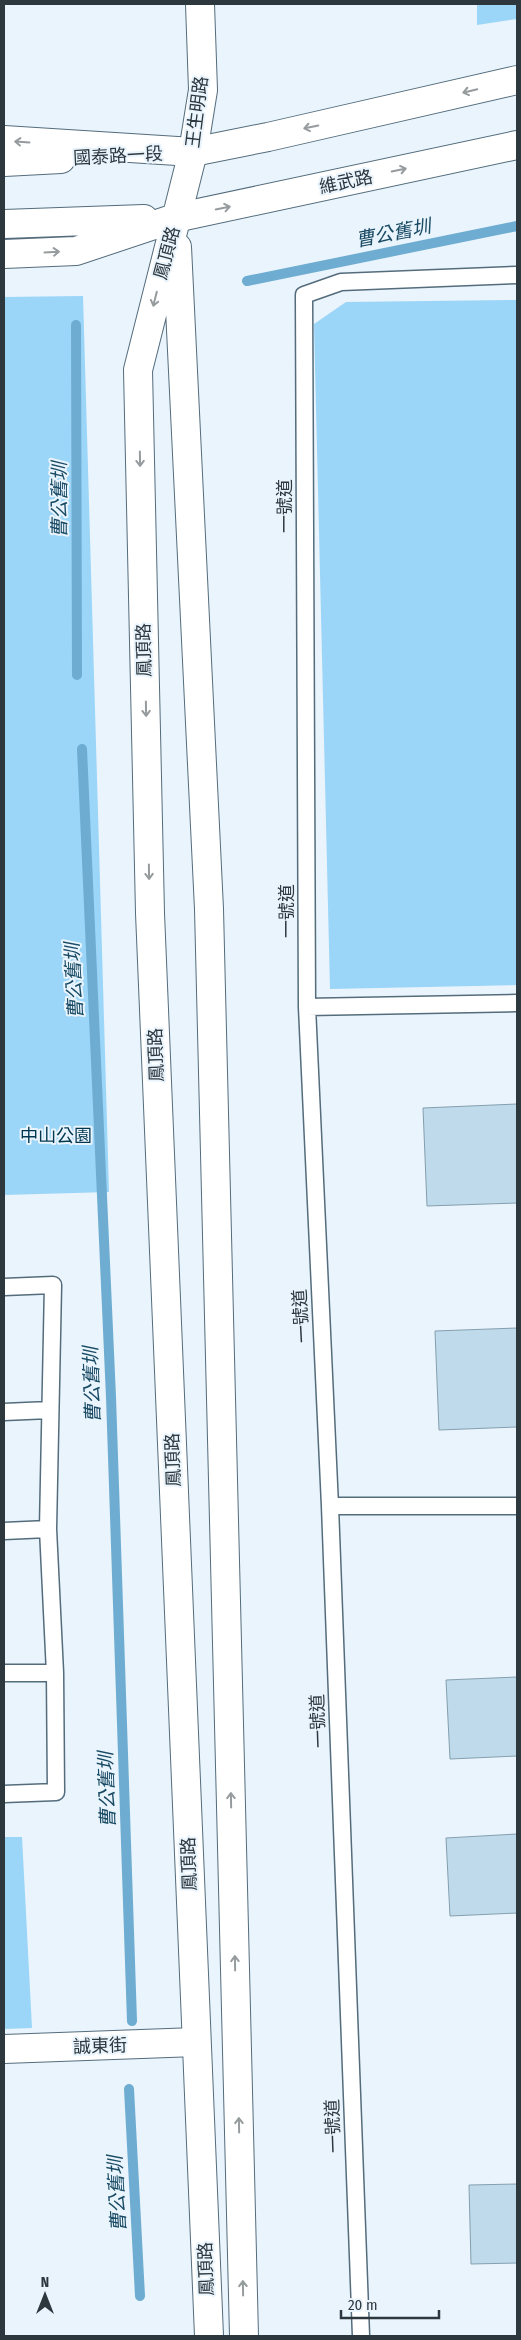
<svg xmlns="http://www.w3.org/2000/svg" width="521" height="2340" font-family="'Fira Sans Condensed','Noto Sans TC',sans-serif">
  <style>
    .green { fill: #9bd5f8 }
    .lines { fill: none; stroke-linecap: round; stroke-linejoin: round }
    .stream { stroke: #6eacd1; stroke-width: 10 }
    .building { fill: #bedaeb; stroke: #859faf }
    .lane-casing { stroke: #546c7c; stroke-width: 19 }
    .street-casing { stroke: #546c7c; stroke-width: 30 }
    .secondary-casing { stroke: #546c7c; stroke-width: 30 }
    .lane { stroke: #fff; stroke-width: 16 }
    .street { stroke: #fff; stroke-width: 28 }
    .secondary { stroke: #fff; stroke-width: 28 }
    .oneway { stroke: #969b9e }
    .labels { text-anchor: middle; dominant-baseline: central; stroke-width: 4; stroke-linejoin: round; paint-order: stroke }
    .street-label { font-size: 18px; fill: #2c373e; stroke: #e9f4fc }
    .park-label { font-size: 18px; fill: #003750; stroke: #e9f4fc }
    .water-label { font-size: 19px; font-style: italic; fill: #1a4b65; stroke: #e9f4fc }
  </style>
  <rect width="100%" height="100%" fill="#e9f4fc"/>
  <path class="green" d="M477,4H517V19L477,25Z
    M83,296L109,1192L4,1195V297Z
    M517,300V985L330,989L314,324L346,302Z
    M4,1837H22L32,2028L4,2029Z"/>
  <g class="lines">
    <path class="stream" d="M247,281L517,226
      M76,325L77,675
      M82,749L111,1397L132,2021
      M129,2089L140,2296"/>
  </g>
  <path class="building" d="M517,1104V1203L427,1206L423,1108Z
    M517,1328V1427L439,1430L435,1331Z
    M517,1677V1756L450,1759L446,1680Z
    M517,1834V1913L450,1916L446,1838Z
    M517,2184V2263L471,2264L469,2185Z"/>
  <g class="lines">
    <defs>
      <path id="lane" d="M307,1007L517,1003
        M4,1287L53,1285L48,1529L55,1673L56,1792L4,1794
        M4,1412L49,1410
        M330,1506H517
        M4,1531L48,1529
        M4,1673H55
        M361,2336L330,1506L307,1007L304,295L341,282L517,275"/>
      <path id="street" d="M193,152L268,137L517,80
        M175,218L517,145
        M4,2049L196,2042"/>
      <path id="secondary" d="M200,4L203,90L193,152L138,370L150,913L209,2336
        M4,140L193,152
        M4,162L61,159
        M4,224L144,219
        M177,247L209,909L244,2336
        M4,254L76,251L175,218"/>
    </defs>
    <use href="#lane" class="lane-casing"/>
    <use href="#street" class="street-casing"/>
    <use href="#secondary" class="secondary-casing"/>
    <use href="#lane" class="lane"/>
    <use href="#street" class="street"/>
    <use href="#secondary" class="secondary"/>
  </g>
  <defs><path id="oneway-shaft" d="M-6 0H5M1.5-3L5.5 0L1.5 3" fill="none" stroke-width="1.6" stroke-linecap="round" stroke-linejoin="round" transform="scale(1.25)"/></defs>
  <g class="oneway">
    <use href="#oneway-shaft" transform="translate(470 91) rotate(167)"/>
    <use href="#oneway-shaft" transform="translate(311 127) rotate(168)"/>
    <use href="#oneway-shaft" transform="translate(22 142) rotate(-176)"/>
    <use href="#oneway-shaft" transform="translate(399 170) rotate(-12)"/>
    <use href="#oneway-shaft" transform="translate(223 208) rotate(-11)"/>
    <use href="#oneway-shaft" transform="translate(52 252) rotate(-3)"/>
    <use href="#oneway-shaft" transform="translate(155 299) rotate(104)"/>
    <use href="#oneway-shaft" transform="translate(140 459) rotate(89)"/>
    <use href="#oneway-shaft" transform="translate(146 709) rotate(89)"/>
    <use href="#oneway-shaft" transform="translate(149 872) rotate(89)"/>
    <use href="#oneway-shaft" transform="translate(231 1800) rotate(-91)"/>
    <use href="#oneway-shaft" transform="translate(235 1963) rotate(-91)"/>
    <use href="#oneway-shaft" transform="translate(239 2125) rotate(-91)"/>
    <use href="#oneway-shaft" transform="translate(243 2288) rotate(-91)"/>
  </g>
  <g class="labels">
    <g class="street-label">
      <text transform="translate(197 112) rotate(-83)">王生明路</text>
      <text transform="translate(118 156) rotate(-3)">國泰路一段</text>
      <text transform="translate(346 182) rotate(-12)">維武路</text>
      <text transform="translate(167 253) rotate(-75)">鳳頂路</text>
      <text transform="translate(285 506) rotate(-90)">一號道</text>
      <text transform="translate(144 650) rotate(-91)">鳳頂路</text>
      <text transform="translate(287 911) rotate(-90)">一號道</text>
      <text transform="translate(156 1055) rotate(-92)">鳳頂路</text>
      <text transform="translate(301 1316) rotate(-93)">一號道</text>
      <text transform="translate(173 1460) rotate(-92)">鳳頂路</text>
      <text transform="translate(318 1721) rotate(-92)">一號道</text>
      <text transform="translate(189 1864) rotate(-92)">鳳頂路</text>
      <text transform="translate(100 2046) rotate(-2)">誠東街</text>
      <text transform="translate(333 2126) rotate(-92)">一號道</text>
      <text transform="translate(206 2269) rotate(-92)">鳳頂路</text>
    </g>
    <g class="park-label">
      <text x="56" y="1136">中山公園</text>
    </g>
    <g class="water-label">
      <text transform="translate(393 233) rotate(-11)">曹公舊圳</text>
      <text transform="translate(59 500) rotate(-90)">曹公舊圳</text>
      <text transform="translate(74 981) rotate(-93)">曹公舊圳</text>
      <text transform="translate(92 1385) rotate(-92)">曹公舊圳</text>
      <text transform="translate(107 1790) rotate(-92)">曹公舊圳</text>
      <text transform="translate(117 2194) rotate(-93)">曹公舊圳</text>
    </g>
  </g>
  <rect width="521" height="2340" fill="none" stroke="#2c373e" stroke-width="10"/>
  <g transform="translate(45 2295)" stroke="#e9f4fc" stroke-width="4" paint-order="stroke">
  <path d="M0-4L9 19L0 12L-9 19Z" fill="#2c373e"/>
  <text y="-8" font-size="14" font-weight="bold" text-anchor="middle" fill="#2c373e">N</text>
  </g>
  <path d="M341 2310v8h98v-8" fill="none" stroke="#2c373e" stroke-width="2.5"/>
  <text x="348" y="2310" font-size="15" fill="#2c373e" stroke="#e9f4fc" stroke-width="4" paint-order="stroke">20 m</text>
</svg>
